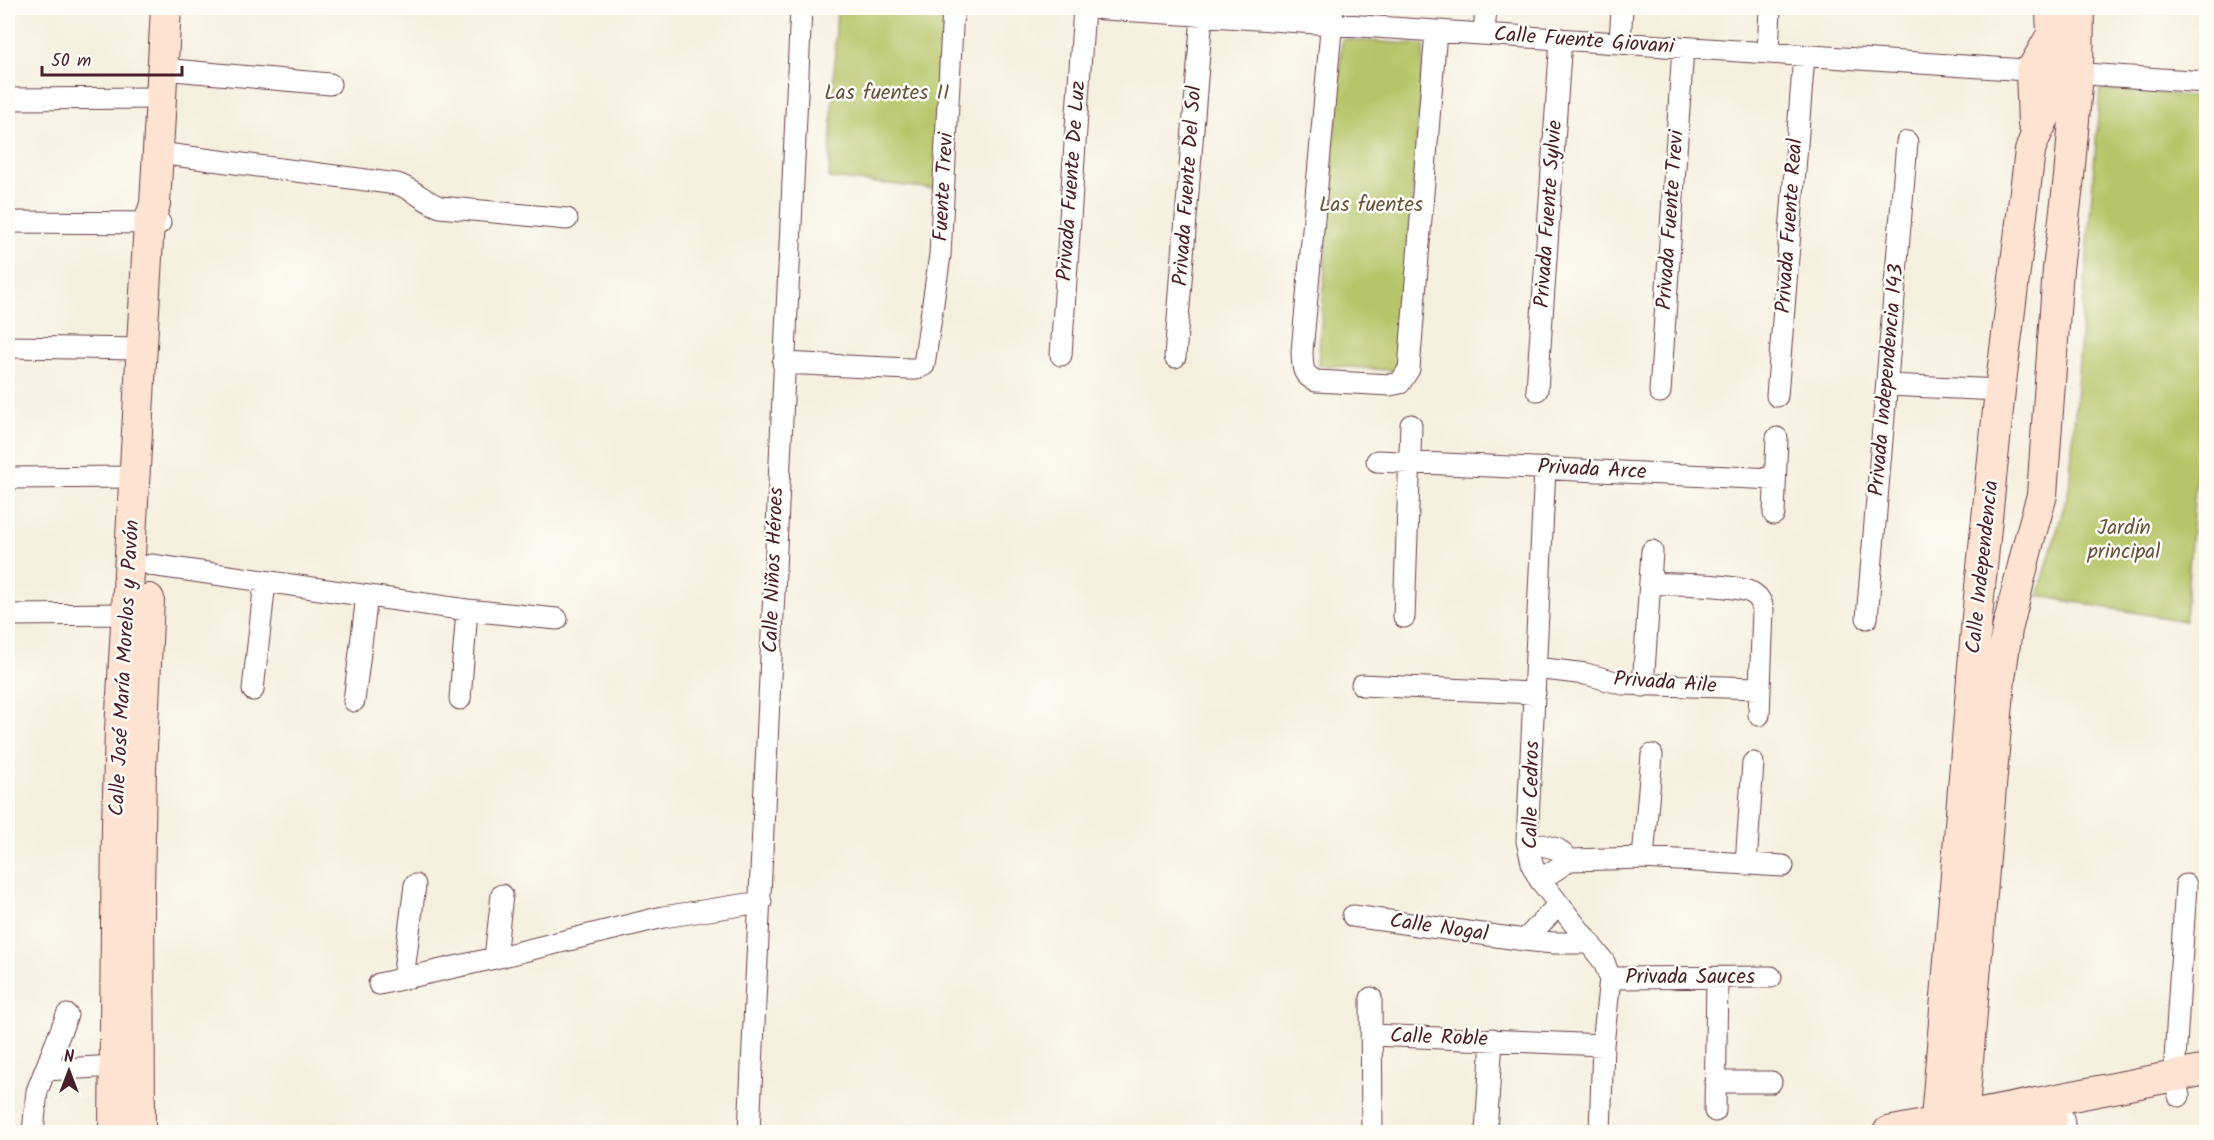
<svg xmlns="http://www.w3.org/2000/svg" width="2214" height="1140" font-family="Kalam,sans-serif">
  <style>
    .green { fill: #b6c567; stroke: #807249; stroke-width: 1.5 }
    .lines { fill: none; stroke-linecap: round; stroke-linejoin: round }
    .street-casing { stroke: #643e46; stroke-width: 23 }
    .secondary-casing { stroke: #643e46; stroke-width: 32 }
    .street { stroke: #fff; stroke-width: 21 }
    .secondary { stroke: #fee3d2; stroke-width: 30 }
    .labels { text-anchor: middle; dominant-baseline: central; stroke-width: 5; stroke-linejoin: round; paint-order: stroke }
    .street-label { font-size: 21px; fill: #4a1f2b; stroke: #fdfcf7 }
    .park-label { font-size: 21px; fill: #6a513d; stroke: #fdfcf7 }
  </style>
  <rect width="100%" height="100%" fill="#fdfcf7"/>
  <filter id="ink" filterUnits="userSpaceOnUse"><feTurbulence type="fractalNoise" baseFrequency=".0167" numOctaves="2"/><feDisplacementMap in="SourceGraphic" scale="12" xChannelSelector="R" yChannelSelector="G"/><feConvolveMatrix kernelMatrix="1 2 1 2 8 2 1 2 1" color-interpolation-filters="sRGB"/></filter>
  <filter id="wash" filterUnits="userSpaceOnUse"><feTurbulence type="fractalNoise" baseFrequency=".008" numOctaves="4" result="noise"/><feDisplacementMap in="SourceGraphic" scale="24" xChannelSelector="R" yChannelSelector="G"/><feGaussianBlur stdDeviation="1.35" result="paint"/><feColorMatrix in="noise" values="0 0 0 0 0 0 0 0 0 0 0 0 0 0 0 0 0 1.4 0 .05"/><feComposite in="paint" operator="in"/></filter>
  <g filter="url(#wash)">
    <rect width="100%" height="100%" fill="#f5efde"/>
    <path class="green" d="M837,8H946L936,189L829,178Z
      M1342,39L1424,45L1400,371L1318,365Z
      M2100,89L2206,97V342L2185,621L2038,596L2069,489Z"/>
  </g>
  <g filter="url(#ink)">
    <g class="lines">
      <defs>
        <path id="street" d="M1090,8L2206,82
          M1333,8L1302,352C1303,367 1301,374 1316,381L1390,385L1400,383L1409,369L1436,31
          M1484,34L1486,8
          M1620,43L1622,8
          M1768,53L1770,8
          M162,69L330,84
          M8,99L160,98
          M158,153L397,184C413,189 424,201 440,207L567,219
          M8,222L160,223
          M8,347L142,349
          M1061,355L1084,8
          M1175,357L1202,15
          M783,363L909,369H916L924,365L940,255L953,8
          M1887,385L2000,390
          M1537,390L1561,39
          M1660,392L1683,48
          M1777,396L1804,56
          M1377,461L1774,479
          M1545,468L1527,841L1533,867L1540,880L1604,962L1610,978L1603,1045L1600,1132
          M8,478L134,477
          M1774,514L1777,438
          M151,565L467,610L557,619
          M1651,583C1673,585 1737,583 1754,594C1760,598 1762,603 1763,610L1759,715
          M8,615L128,614
          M1404,617L1411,425
          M1867,618L1907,142
          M1536,668L1586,674L1623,684L1759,688
          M1362,685L1535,693
          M1643,686L1652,551
          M253,690L265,582
          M460,699L467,610
          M354,701L367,596
          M1527,841L1557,849L1570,860
          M1643,858L1652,755
          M1746,864L1753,763
          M1540,880L1570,860L1643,858L1783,866
          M1353,916L1525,940L1553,943H1590
          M1525,940L1559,904
          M495,958L502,895
          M1610,978L1771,977
          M403,979L415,885
          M379,984L495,958L663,917L761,902
          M1371,998L1372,1132
          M1372,1035L1603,1045
          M45,1070L115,1066
          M1715,1082H1771
          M2179,1096L2174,1076L2186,885
          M1715,1111L1717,978
          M2063,1118L2065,1132
          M33,1132L37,1091L67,1015
          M749,1132C768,758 782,382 801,8
          M1486,1132L1492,1039"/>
        <path id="secondary" d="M2033,124L2031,71L2051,36
          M114,1132L117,824L120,730L149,222L155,204L166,8
          M140,1132L139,894L141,769L149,599
          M1888,1132L2206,1070
          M1935,1132L1977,617L2000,390L2030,151C2034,136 2043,123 2048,109C2060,76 2051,41 2051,8
          M1962,1132L2000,679L2007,630L2029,541L2042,495L2058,269L2069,177L2078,74L2079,8
          M1993,1132L2052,1120"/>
      </defs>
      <use href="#street" class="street-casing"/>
      <use href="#secondary" class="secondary-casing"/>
      <use href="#street" class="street"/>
      <use href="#secondary" class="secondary"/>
    </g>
  </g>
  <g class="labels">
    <g class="street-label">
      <text transform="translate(1584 41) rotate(4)">Calle Fuente Giovani</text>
      <text transform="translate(1072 181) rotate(-86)">Privada Fuente De Luz</text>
      <text transform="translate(1188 186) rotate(-86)">Privada Fuente Del Sol</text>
      <text transform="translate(944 187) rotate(-87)">Fuente Trevi</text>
      <text transform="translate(1549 214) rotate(-86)">Privada Fuente Sylvie</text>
      <text transform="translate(1671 220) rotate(-86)">Privada Fuente Trevi</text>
      <text transform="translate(1790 226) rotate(-86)">Privada Fuente Real</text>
      <text transform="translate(1887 380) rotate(-85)">Privada Independencia 143</text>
      <text transform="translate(1592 470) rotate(3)">Privada Arce</text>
      <text transform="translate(1983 567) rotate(-84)">Calle Independencia</text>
      <text transform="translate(774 570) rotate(-88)">Calle Niños Héroes</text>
      <text transform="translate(125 668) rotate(-87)">Calle José María Morelos y Pavón</text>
      <text transform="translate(1665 683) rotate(4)">Privada Aile</text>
      <text transform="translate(1532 795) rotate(-89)">Calle Cedros</text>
      <text transform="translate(1439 928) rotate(8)">Calle Nogal</text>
      <text x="1690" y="977">Privada Sauces</text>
      <text transform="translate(1439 1038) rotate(2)">Calle Roble</text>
    </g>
    <g class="park-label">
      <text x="887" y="93">Las fuentes II</text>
      <text x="1371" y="205">Las fuentes</text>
      <text x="2124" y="528">Jardín<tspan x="2124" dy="24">principal</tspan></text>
    </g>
  </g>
  <rect width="2214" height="1140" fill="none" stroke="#fdfcf7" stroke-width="30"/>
  <g transform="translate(69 1071)" stroke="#fdfcf7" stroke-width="4.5" paint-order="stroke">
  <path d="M0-4.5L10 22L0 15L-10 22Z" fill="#4a1f2b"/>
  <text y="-9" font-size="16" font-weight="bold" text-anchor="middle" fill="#4a1f2b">N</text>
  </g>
  <path d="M42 66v9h140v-9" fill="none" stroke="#4a1f2b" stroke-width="3"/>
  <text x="51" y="66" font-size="18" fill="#4a1f2b" stroke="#fdfcf7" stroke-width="4.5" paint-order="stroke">50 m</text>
</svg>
